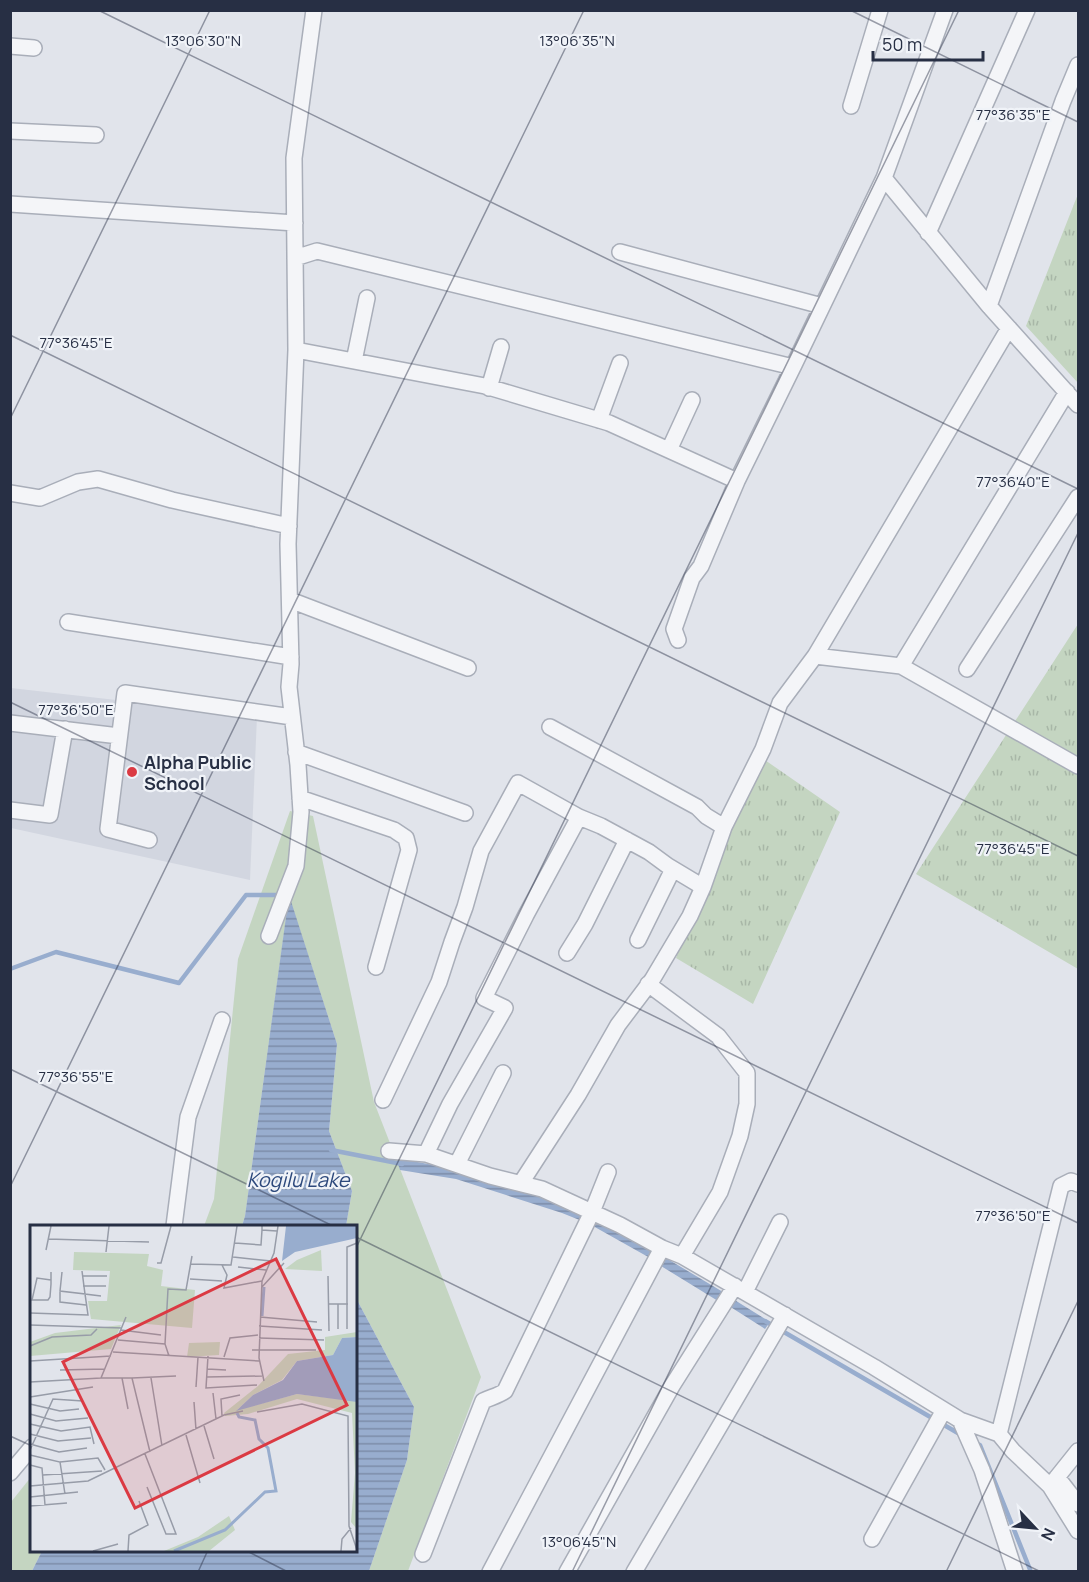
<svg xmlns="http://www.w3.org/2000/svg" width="1089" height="1582" font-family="Manrope,sans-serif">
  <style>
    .built { fill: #d2d6e0 }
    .grass { fill: url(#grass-tufts) }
    .green { fill: #c4d5c1 }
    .water { fill: url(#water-rules) }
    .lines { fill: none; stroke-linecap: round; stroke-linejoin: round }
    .stream { stroke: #98adce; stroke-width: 4.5 }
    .minor-casing { stroke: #a9aeb9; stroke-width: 18 }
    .minor { stroke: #f4f5f8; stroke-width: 15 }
    .ticks { fill: none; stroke: #272f44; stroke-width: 1.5; stroke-opacity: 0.45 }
    .poi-dot { fill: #db3a43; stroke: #f0f3f8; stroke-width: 2 }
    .labels { text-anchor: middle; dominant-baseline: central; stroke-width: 4.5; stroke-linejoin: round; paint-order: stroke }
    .poi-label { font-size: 18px; font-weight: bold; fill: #272f44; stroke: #f0f3f8; text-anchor: start }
    .water-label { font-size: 20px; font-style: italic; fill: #2d497c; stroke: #f0f3f8 }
    .inset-river { fill: none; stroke: #98adce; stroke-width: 3 }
    .inset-road { fill: none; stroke: #979ca8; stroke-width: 1.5 }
    .view { fill: #db3a43; fill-opacity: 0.15; stroke: #db3a43; stroke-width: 3 }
    .inset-edge { fill: none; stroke: #272f44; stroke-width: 3 }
    .ticks-label { font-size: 15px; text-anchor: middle; fill: #272f44; stroke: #f0f3f8; stroke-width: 4.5; stroke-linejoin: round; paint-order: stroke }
  </style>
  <defs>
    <pattern id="grass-tufts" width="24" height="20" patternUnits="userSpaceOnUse" patternTransform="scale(1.5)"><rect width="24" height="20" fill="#c4d5c1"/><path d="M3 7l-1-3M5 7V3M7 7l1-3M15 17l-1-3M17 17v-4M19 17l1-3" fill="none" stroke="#a8b7a7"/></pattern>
    <pattern id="water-rules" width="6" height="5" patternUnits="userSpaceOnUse" patternTransform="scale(1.5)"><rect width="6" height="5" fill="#98adce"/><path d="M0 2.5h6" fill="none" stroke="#7c8da9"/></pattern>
  </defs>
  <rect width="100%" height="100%" fill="#e1e4eb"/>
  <path class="built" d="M11,688L257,716L250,880L11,828Z"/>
  <path class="grass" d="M1078,194V383L1026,326Z
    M1078,624V969L916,874Z
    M762,758L840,812L753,1004L676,958Z"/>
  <path class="green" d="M290,811L313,816L374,1102L481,1377L408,1571H369L407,1460L414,1407L356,1298V1226H346L352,1191L329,1131L337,1044L289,897L245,1216L242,1226H204L214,1199L238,959Z
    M31,1477L32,1550L42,1551L32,1571H11V1502Z"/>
  <path class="water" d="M289,895L337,1044L329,1131L352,1191L346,1226H242L245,1216Z
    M396,1158L439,1166L540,1197L585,1213L582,1221L562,1213L456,1179L400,1170Z
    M597,1219L654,1249L650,1258L593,1226Z
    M666,1258L723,1292L718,1301L661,1266Z
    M356,1298L414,1407L407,1460L369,1571H32L42,1551L356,1550Z
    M733,1299L770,1322L765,1329L729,1306Z"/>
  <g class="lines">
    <path class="stream" d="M10,969L56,952L179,983L246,895H283
      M331,1150L402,1164
      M765,1321L963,1436
      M975,1443L980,1445L1031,1572"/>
    <defs>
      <path id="minor" d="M10,46L34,48
        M851,106L880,10
        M10,131L96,135
        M884,178L945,10
        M10,204L295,223
        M928,233L1027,10
        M620,252L822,306
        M295,258L317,251L793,367L884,178L989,306L1078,405
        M989,306L1063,101L1078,65
        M296,350L485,386L599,420L609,423L737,481
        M354,361L367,298
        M489,388L501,347
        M599,420L620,363
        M669,450L692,400
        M10,493L40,498L78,482L98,479L172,500L289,526
        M290,600L468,668
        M68,622L291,657
        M678,640L674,629L692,578L701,566L737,481L793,367
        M815,656L901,666L1078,766
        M901,666L1067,392
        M967,669L1078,497
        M10,723L119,736
        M550,727L697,807L706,816L724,827
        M296,752L465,813
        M300,798L394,830L406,838L409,850L376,967
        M10,810L50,815L65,729
        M149,840L108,829L125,693L292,717
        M269,936L296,866L301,812L298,765L289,687L291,664L288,544L296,350L294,158L314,10
        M638,940L673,869
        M567,953L585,924L627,840
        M648,984L718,1036L747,1073V1104L740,1136L720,1192L682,1256
        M383,1100L439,982L452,942L465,907L481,851L518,783L579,817L601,826L649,852L668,866L703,887
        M389,1151L426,1154L490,1176L542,1189L620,1225L662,1248L682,1256L874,1367L960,1420L999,1434L1013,1451L1050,1486L1078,1531
        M426,1154L450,1104L505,1008L484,998L526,915L579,817
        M457,1164L503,1073
        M521,1183L578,1095L618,1025L652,980L690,916L703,887L724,827L763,749L780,703L815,656L1009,328
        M174,1226L188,1117L222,1020
        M745,1292L780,1222
        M960,1420L982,1470L1015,1572
        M999,1434L1061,1186L1071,1181L1078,1184
        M10,1473L32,1447
        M1057,1477L1078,1504
        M1050,1486L1078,1451
        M872,1539L944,1410
        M423,1554L483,1401C491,1397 498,1396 505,1391L592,1212L608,1172
        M490,1572L662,1248
        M567,1572L672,1386L735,1286
        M634,1572L785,1315"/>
    </defs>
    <use href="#minor" class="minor-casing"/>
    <use href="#minor" class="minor"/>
  </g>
  <path class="ticks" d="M98,10L1078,489M850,10L1078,122M10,335L1078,856M10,419L210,10M10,702L1078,1223M10,1069L333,1226M10,1187L584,10M356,1237L1041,1572M356,1248L959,10M10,1436L32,1446M245,1550L288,1572M198,1572L208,1550M572,1572L1078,533M946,1572L1078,1301"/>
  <circle class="poi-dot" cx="132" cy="772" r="6"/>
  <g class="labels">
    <g class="poi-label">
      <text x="144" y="762">Alpha Public<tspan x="144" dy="21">School</tspan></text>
    </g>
    <g class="water-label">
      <text x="298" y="1179">Kogilu Lake</text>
    </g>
  </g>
  <g transform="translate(30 1225)">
    <rect width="327" height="327" fill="#e1e4eb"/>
    <path d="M44,27L119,29L117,41L133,45L131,61L165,65L162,103L61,94L58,76H77L80,46L43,45ZM91,100L81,124L0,131V117L25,108ZM190,117L189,130L157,132L159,118Z" fill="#c4d5c1"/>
    <path d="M199,291L205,305L179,326H134L168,312Z" fill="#c4d5c1"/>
    <path d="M291,25L292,46L255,44L267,35Z" fill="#c4d5c1"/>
    <path d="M327,107V112L312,113L303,130L267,136L252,155L223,170L207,185L267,169L326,176V303L321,297L325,248L322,188L267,174L218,189L195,191L194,188L228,161L258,129L295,125V112Z" fill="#c4d5c1"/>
    <path d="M256,1H327V13L265,27L252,36ZM327,112V177L267,169L206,186L223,170L253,155L267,136L303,130L312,113Z" fill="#98adce"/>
    <path class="inset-river" d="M232,91L234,62M144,326L195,305L235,267L246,266L238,223L229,214L225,195L209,192L207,188"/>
    <path class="inset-road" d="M232,1V5L247,6M18,14L119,17M205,18L231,20L232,5M16,25L21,1M76,27L79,1M203,32L241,36M127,38H131L141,1M161,39L201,40L207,1M192,40L197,50L194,63L232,56M208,42L236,45M52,46L55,69L71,71M52,51H77M298,51L299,106M160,54L192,56M21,55L7,53L2,75H18L20,72L21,59V47M53,61H76M232,62L254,38M30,66V77L56,80M298,79H318M0,88L58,90L55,69L30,66L32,47M96,92L71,153H102L120,227M230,92L287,97M0,100L92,103M229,101L292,105M308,104V79M317,104V22L327,18M91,105L131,110M229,113L294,115M88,115L135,119M0,121L22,112L61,110L67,104M222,125H286M83,127L229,136M139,131L135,119L138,64L156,65L162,31M178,131L176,163L227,160M194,132L200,113L228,110M0,136L81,131M177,144L196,145M30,145L75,144M177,152L232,151M92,153L98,184M102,153L146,151M121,153L132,221M234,156L229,133L232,56L244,28L248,1M0,157L71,153M166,162L168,132M183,168L186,194M0,172L63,162M164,177L166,205M0,179L30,186L49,184M227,187L272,179L318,191L319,301L327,325M0,189L26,196L58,193M192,191L191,174L210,170M0,199L31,206L60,202L64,219M174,201L184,234M0,209L28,216L61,213M156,210L170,258M0,219L29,227L57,223M0,225L23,174L53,176M115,229L146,309H136L117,262M0,230L30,237L35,269M30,237L68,233L75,245M0,240L12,243L15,280M13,250L72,246M0,261L58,256L194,190L213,186M0,272L48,267M0,281L37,278M63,326L88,319M98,326L99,310L118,300L109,276M311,326L312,314L321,303"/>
    <path class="view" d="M246,34L317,180L105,283L33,137Z"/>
    <rect width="327" height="327" class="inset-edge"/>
  </g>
  <g class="ticks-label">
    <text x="203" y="46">13°06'30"N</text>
    <text x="577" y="46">13°06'35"N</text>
    <text x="1013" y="120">77°36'35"E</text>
    <text x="76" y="348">77°36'45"E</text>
    <text x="1013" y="487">77°36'40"E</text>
    <text x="76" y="715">77°36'50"E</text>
    <text x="1013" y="854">77°36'45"E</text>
    <text x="76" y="1082">77°36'55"E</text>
    <text x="1013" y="1221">77°36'50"E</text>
    <text x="579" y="1547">13°06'45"N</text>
  </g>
  <rect width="1089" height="1582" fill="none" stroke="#272f44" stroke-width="24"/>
  <g transform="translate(1035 1528) rotate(116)" stroke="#f0f3f8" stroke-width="4.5" paint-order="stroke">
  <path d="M0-4.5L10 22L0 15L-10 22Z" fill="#272f44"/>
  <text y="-9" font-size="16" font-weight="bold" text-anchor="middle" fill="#272f44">N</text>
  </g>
  <path d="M873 51v9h110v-9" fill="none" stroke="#272f44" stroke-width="3"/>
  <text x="882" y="51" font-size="18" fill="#272f44" stroke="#f0f3f8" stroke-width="4.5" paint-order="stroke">50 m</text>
</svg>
